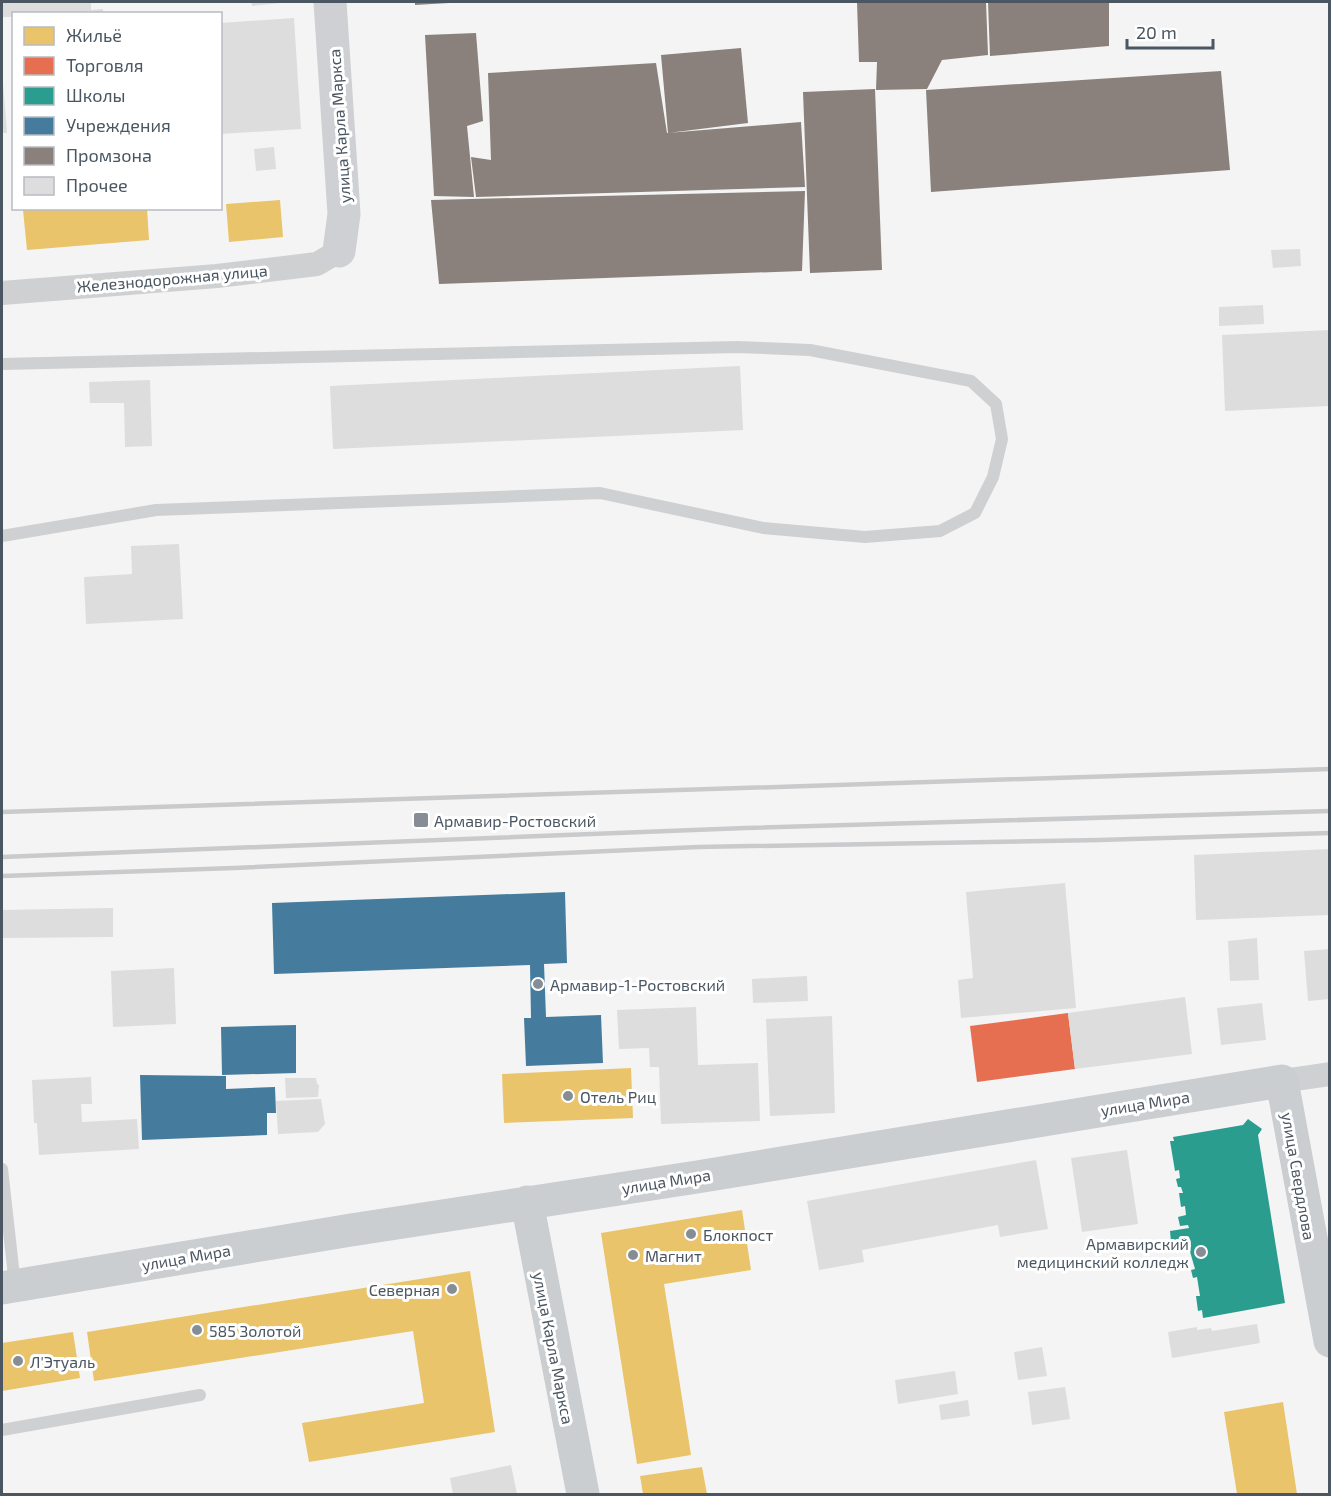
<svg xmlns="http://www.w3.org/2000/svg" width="1331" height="1496" font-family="'Exo 2',sans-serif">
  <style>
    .homes { fill: #e9c46a }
    .shops { fill: #e76f51 }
    .schools { fill: #2a9d8f }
    .public { fill: #457b9d }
    .industry { fill: #8a817c }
    .building { fill: #ddddde }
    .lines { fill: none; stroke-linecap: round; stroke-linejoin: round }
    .lane { stroke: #ced0d2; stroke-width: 12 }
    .street { stroke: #ced0d2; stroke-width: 24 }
    .secondary { stroke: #ced0d4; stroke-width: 33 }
    .primary { stroke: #caced1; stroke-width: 33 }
    .rail { stroke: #c9cacc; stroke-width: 4.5 }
    .poi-dot { fill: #868d94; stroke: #fff; stroke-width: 2 }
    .labels { text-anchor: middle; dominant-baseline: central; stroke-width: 6; stroke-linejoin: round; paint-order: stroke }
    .street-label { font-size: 16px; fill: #4a5661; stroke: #fff }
    .poi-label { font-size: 16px; fill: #4a5661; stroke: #fff; text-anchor: start }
  </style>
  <rect width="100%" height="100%" fill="#f4f4f4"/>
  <path class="homes" d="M280,200L283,237L229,242L226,204Z
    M38,208H147L149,240L27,250L23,210Z
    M631,1068L633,1118L504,1123L502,1074Z
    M742,1210L751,1270L664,1284L691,1455L637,1464L601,1233Z
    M470,1271L495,1432L309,1462L302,1423L424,1403L413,1331L94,1381L87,1332Z
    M73,1332L80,1378L2,1391V1343Z
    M1283,1402L1297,1494H1237L1224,1412Z
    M702,1467L707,1494H643L640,1476Z"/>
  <path class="shops" d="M1068,1013L1075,1069L977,1082L970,1026Z"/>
  <path class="schools" d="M1248,1119L1262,1129L1258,1135L1285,1303L1203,1318L1202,1310L1198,1311L1196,1296H1200L1197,1277L1193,1278L1191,1270L1195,1269L1189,1248L1191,1247L1190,1239L1171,1242L1170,1231L1189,1228L1188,1225L1180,1226L1178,1217L1186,1215L1185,1206L1181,1207L1179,1193H1183L1181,1187H1178L1176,1179L1180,1178L1179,1170L1175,1171L1170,1141H1174L1173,1137L1243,1125Z"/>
  <path class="public" d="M565,892L567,963L544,964L546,1017L601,1015L603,1063L526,1066L524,1018H531L530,965L274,974L272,903Z
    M296,1025V1073L222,1075L221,1027Z
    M140,1075L226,1076V1089L275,1087L276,1113H267V1135L142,1140Z"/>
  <path class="industry" d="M415,2H449V3L415,5Z
    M857,2H986L988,55L942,60L927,89L876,90L877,62H859Z
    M988,2H1109V46L990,56Z
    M476,33L483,121L467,126L474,197L434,196L425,35Z
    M741,48L748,123L668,133L661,55Z
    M656,63L667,133L801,122L805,187L476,197L471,157L491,160L488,73Z
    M1221,71L1230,170L931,192L926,90Z
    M875,89L882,270L810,273L803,92Z
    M805,191L802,271L439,284L431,200Z"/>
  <path class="building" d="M2,2H91V10L103,9V14H14V17H2Z
    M251,2H280V3L252,6Z
    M294,18L301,129L220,134V23Z
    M3,82L7,133H2V83Z
    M274,147L276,169L256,171L254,149Z
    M1300,249L1301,266L1273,268L1271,250Z
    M1263,305L1264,324L1219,326V307Z
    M1330,330V406L1225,411L1222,335Z
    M740,366L743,430L333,449L330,386Z
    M150,380L152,446L125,447L124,403H90L89,382Z
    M179,544L183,619L86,624L84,577L132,574L131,546Z
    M1330,849V915L1196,920L1194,855Z
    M1065,883L1076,1008L961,1018L958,980L973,978L966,892Z
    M113,908V937L2,938V910Z
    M1257,938L1259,980L1230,981L1228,941Z
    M1330,949V999L1308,1001L1304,951Z
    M174,968L176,1024L113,1027L111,971Z
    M807,976L808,1001L753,1003L752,979Z
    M1185,997L1192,1054L1075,1069L1068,1013Z
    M1262,1003L1266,1040L1221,1045L1217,1008Z
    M696,1007L698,1065L758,1063L760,1121L661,1124L659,1067H650L649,1048L619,1049L617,1010Z
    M832,1016L835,1113L770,1116L766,1019Z
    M91,1077L92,1104H81L82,1122L137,1119L139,1149L39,1155L37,1123H34L32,1080Z
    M285,1078H316L317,1084L319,1085L318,1097L286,1098Z
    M321,1099L325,1124L318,1132L278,1134L276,1101Z
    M1127,1150L1138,1224L1082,1232L1071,1158Z
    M1036,1160L1048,1229L1000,1237L998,1225L862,1250L864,1262L819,1270L807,1201Z
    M1257,1324L1260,1343L1172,1358L1168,1332L1197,1327V1330L1211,1328L1212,1331Z
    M1042,1347L1047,1376L1018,1380L1014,1352Z
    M955,1371L958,1394L898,1404L895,1380Z
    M1065,1387L1070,1419L1032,1425L1028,1392Z
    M968,1400L970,1416L941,1420L939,1405Z
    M511,1465L517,1494H453L450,1478Z"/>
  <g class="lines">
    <path class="lane" d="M2,364L737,347L810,350L971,381L996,404L1002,439L993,477L975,513L940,531L865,537L763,528L600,493L156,510L2,536
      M2,1169L15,1285
      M2,1430L200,1395"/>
    <path class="street" d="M2,293L217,276L317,264L339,251
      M1282,1081L1330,1074"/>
    <path class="secondary" d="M330,2L344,214L339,251"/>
    <path class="primary" d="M527,1202L583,1494
      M2,1288L351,1230L697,1177L1282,1081L1330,1341"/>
    <path class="rail" d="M2,812L1330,769
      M2,857L745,828L1330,811
      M2,876L234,868L698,847L1100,840L1330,833"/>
  </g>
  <g class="poi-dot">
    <rect x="413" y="812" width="16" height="16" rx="3"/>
    <circle cx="538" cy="984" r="6"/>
    <circle cx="568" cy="1096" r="6"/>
    <circle cx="691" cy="1234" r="6"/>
    <circle cx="1201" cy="1252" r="6"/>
    <circle cx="633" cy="1255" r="6"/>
    <circle cx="452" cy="1289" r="6"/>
    <circle cx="197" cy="1330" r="6"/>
    <circle cx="18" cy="1361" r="6"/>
  </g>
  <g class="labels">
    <g class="street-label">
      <text transform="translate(339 126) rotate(-94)">улица Карла Маркса</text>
      <text transform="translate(172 278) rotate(-5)">Железнодорожная улица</text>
      <text transform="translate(1145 1103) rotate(-9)">улица Мира</text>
      <text transform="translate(1299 1176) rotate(80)">улица Свердлова</text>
      <text transform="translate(666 1181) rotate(-9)">улица Мира</text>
      <text transform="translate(186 1257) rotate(-10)">улица Мира</text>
      <text transform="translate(554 1348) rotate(79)">улица Карла Маркса</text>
    </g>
    <g class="poi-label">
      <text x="434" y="820">Армавир-Ростовский</text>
      <text x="550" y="984">Армавир-1-Ростовский</text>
      <text x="580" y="1096">Отель Риц</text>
      <text x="703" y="1234">Блокпост</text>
      <text x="1189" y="1243" text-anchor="end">Армавирский<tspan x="1189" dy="18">медицинский колледж</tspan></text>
      <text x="645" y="1255">Магнит</text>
      <text x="440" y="1289" text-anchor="end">Северная</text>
      <text x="209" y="1330">585 Золотой</text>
      <text x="30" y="1361">Л'Этуаль</text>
    </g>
  </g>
  <rect width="1331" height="1496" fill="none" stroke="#4a5661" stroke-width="6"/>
  <rect x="12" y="12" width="210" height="198" fill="#ffffff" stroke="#b7bbc0" stroke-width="1.5"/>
  <rect x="24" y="27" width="30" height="18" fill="#e9c46a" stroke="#b7bbc0" stroke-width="1.5"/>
  <text x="66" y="42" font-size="18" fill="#4a5661">Жильё</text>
  <rect x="24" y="57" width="30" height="18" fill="#e76f51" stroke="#b7bbc0" stroke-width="1.5"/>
  <text x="66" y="72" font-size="18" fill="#4a5661">Торговля</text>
  <rect x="24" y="87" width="30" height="18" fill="#2a9d8f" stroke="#b7bbc0" stroke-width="1.5"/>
  <text x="66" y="102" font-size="18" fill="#4a5661">Школы</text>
  <rect x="24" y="117" width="30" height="18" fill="#457b9d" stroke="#b7bbc0" stroke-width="1.5"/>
  <text x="66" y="132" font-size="18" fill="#4a5661">Учреждения</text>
  <rect x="24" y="147" width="30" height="18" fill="#8a817c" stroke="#b7bbc0" stroke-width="1.5"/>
  <text x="66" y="162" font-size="18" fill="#4a5661">Промзона</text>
  <rect x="24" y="177" width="30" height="18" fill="#ddddde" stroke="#b7bbc0" stroke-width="1.5"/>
  <text x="66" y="192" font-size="18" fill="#4a5661">Прочее</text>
  <path d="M1127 39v9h86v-9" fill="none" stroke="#4a5661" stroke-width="3"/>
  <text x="1136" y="39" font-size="18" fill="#4a5661" stroke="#ffffff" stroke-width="4.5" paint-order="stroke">20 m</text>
</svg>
